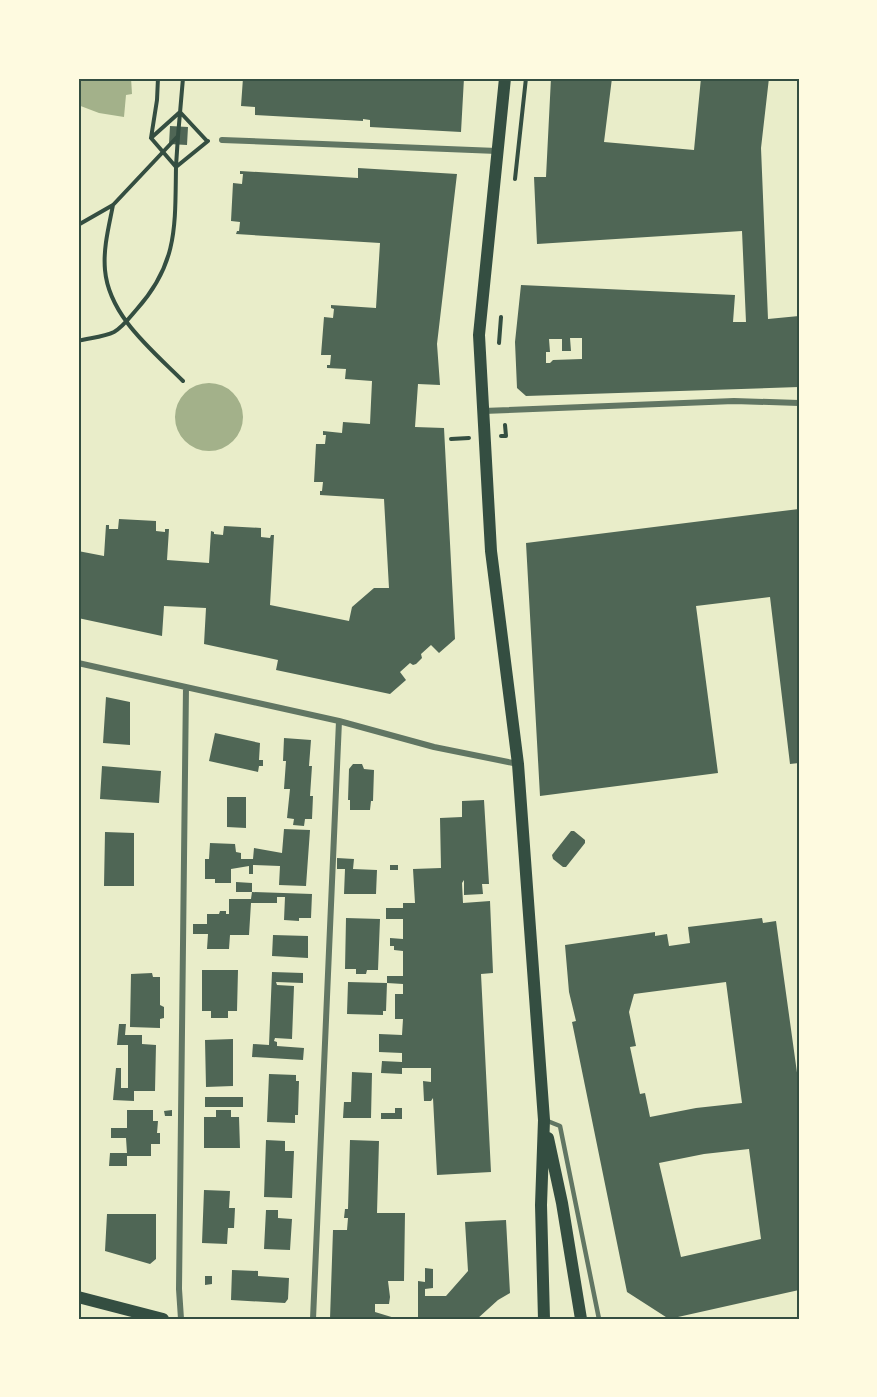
<svg xmlns="http://www.w3.org/2000/svg" width="877" height="1397" font-family="Arial,sans-serif">
  <style>
    .water { fill: #a3b18a }
    .building { fill: #4f6655; fill-rule: evenodd }
    .lines { fill: none; stroke-linecap: round; stroke-linejoin: round }
    .path { stroke: #344e41; stroke-width: 4 }
    .service { stroke: #617663; stroke-width: 4.5 }
    .minor { stroke: #617663; stroke-width: 6 }
    .secondary { stroke: #344e41; stroke-width: 12 }
    .neatline { fill: none; stroke: #344e41; stroke-width: 2 }
  </style>
  <rect width="100%" height="100%" fill="#e9edc9"/>
  <path class="water" d="M78,78H131L132,94L126,95L124,117L99,113L78,105Z
    M175 417a34 34 0 1 1 68 0a34 34 0 1 1-68 0Z"/>
  <path class="building" d="M243,78H464L461,132L370,127V120L363,119V121L255,115V107L241,106Z
    M551,78H612L604,142L694,150L701,78H769L761,148L768,319L799,316V387L526,396L517,388L515,342L521,285L735,295L733,322H746L742,231L537,244L534,177H546ZM570,338H582V359L553,360L550,363H546V352H550L549,339H562V351H571Z
    M170,126L188,127L187,145L169,144Z
    M358,168L457,174L437,344L440,385L418,384L415,427L444,428L455,639L439,653L431,645L421,654L422,658L416,664L413,665L410,663L400,672L406,680L390,694L276,670L278,660L204,644L206,608L164,606L162,636L78,618V551L104,556L106,525H109V529H118L119,519L156,521V531L165,532V529H169L167,560L209,563L211,531L214,532V534L223,535L224,526L261,528V537L270,538L271,535H274L270,605L349,621L352,607L374,588H389L384,499L320,495V491H322L323,482H314L316,444H325L326,435H323V431L342,433L343,422L370,424L372,381L345,379L346,369L327,368V365H330L331,355H321L324,317L333,318L334,309L331,308V305L376,308L380,243L236,234L237,231H239L240,222L231,221L233,183L242,184L243,174H240V171L358,178Z
    M799,509V763L790,764L770,597L696,606L718,773L540,796L526,543Z
    M106,697L130,702V745L103,743Z
    M215,733L260,743L259,760H263V766H259L258,772L209,761Z
    M284,738L311,740L309,766H312L310,796H313L312,819H305L304,826L293,825L294,819L287,818L290,789H284L286,761H283Z
    M353,764H362L364,769L374,770L373,801H371L370,810H350V800H348L349,769Z
    M102,766L161,771L159,803L100,799Z
    M227,797H246V828L227,827Z
    M484,800L489,884H482L483,894L464,895V880L462,883L463,903L490,901L493,973L481,974L491,1172L437,1175L433,1098L431,1101H424L423,1081L431,1082V1068H402V1074L381,1073L382,1061L402,1062V1053L379,1052V1034L402,1035L403,1019H395V994H403V984L387,983V976H403V951L394,950V946H390V938L403,939V919H386V908H403V903H415L413,869L441,868L440,818L462,817V801Z
    M284,829L310,830L306,886L279,885L280,866L253,865V874H249V866L231,869V883H215V879H205V859H209L210,843L235,844L236,852L241,853V859H253L254,848L282,853Z
    M571,831H574L585,840V843L566,867H563L553,859L552,855Z
    M105,832L134,833V886H104Z
    M337,858L354,859L353,869L377,870L376,894H344L345,869H337Z
    M390,865H398V870H390Z
    M236,882L252,883V892H236Z
    M252,892L312,894L311,918H299V921L284,920L285,897H277V903H251L249,935H230L229,949H207L208,934H193V924H207V914H219L220,911H226V914H229V899H251Z
    M346,918L380,919L378,970H367L366,974H356V969H345Z
    M762,918L763,923L776,921L799,1087V1290L669,1319L627,1292L572,1022L576,1021L569,992L565,945L655,932V936L667,934L669,946L690,943L688,927ZM726,982L742,1103L696,1108L650,1117L645,1093L640,1094L630,1047L636,1046L629,1012L634,994ZM749,1149L761,1239L681,1257L659,1163L704,1154Z
    M273,935L308,936V958L272,956Z
    M202,970H238L237,1011H228V1018H211V1011H202Z
    M272,972L303,973V983L276,982L277,985L294,986L292,1039L275,1038L274,1041L277,1042V1046L304,1048L303,1060L252,1057L253,1044L269,1045Z
    M152,973L153,977H160V1005L164,1007V1018L160,1019V1028L130,1027L131,974Z
    M348,982L387,983L386,1011H383V1015L347,1014Z
    M119,1024H126L125,1035H142V1044L156,1045L155,1091H134V1101L113,1100L116,1068H121V1088H128V1045H117Z
    M233,1039V1086L206,1087L205,1040Z
    M352,1072L372,1073L371,1118H343L344,1102H351Z
    M269,1074L296,1075V1081H299L298,1115H295V1123L267,1122Z
    M205,1097H243V1107H205Z
    M395,1108H402V1119H381V1113H395Z
    M127,1110H153V1121H158L157,1133H160V1144H151V1156H127V1166H109L110,1153H127L126,1138H111V1128H127Z
    M172,1110V1116H165L164,1111Z
    M216,1110H231V1117H239L240,1148H204V1117H216Z
    M266,1140L285,1141V1151H294L292,1198L264,1197Z
    M350,1140L379,1141L377,1213H405L404,1281H388L390,1297L389,1304H375V1312L398,1319H330L333,1230H347L348,1218H344L345,1209H348Z
    M204,1190L230,1191L229,1208H235L234,1228H228L227,1244L202,1243Z
    M266,1210H278V1218L292,1219L290,1250L264,1249Z
    M107,1214H156V1259L150,1264L105,1251Z
    M506,1220L510,1293L498,1300L477,1319H418V1281L425,1282V1268L433,1269V1288L425,1289V1296H446L468,1271L465,1222Z
    M232,1270L258,1271V1276L289,1278L288,1299L285,1303L231,1300Z
    M205,1276H212V1284L205,1285Z"/>
  <g class="lines">
    <path class="path" d="M158,78L157,100L151,138L176,167
      M151,138L180,112L207,141
      M176,166L178,136
      M515,179L526,78
      M113,205C109,226 103,248 105,270C109,316 152,350 183,381
      M78,225L113,205L178,136L183,78
      M78,341C89,338 104,337 114,332C123,327 130,317 137,309C178,263 175,226 176,167L208,141
      M499,343L501,317
      M501,436H506L505,425
      M451,439L469,438"/>
    <path class="service" d="M545,1120L560,1126L599,1319"/>
    <path class="minor" d="M222,140L497,151
      M483,411L734,401L799,403
      M78,663L339,721L434,747L518,764
      M181,1319L179,1289L186,687
      M313,1319L339,721"/>
    <path class="secondary" d="M505,78L479,335L491,551L518,764L544,1120L541,1205L544,1319
      M548,1138L562,1203L581,1319
      M78,1297L163,1319"/>
  </g>
  <rect width="877" height="1397" fill="none" stroke="#fefae0" stroke-width="159"/>
  <rect x="80" y="80" width="718" height="1238" class="neatline"/>
</svg>
